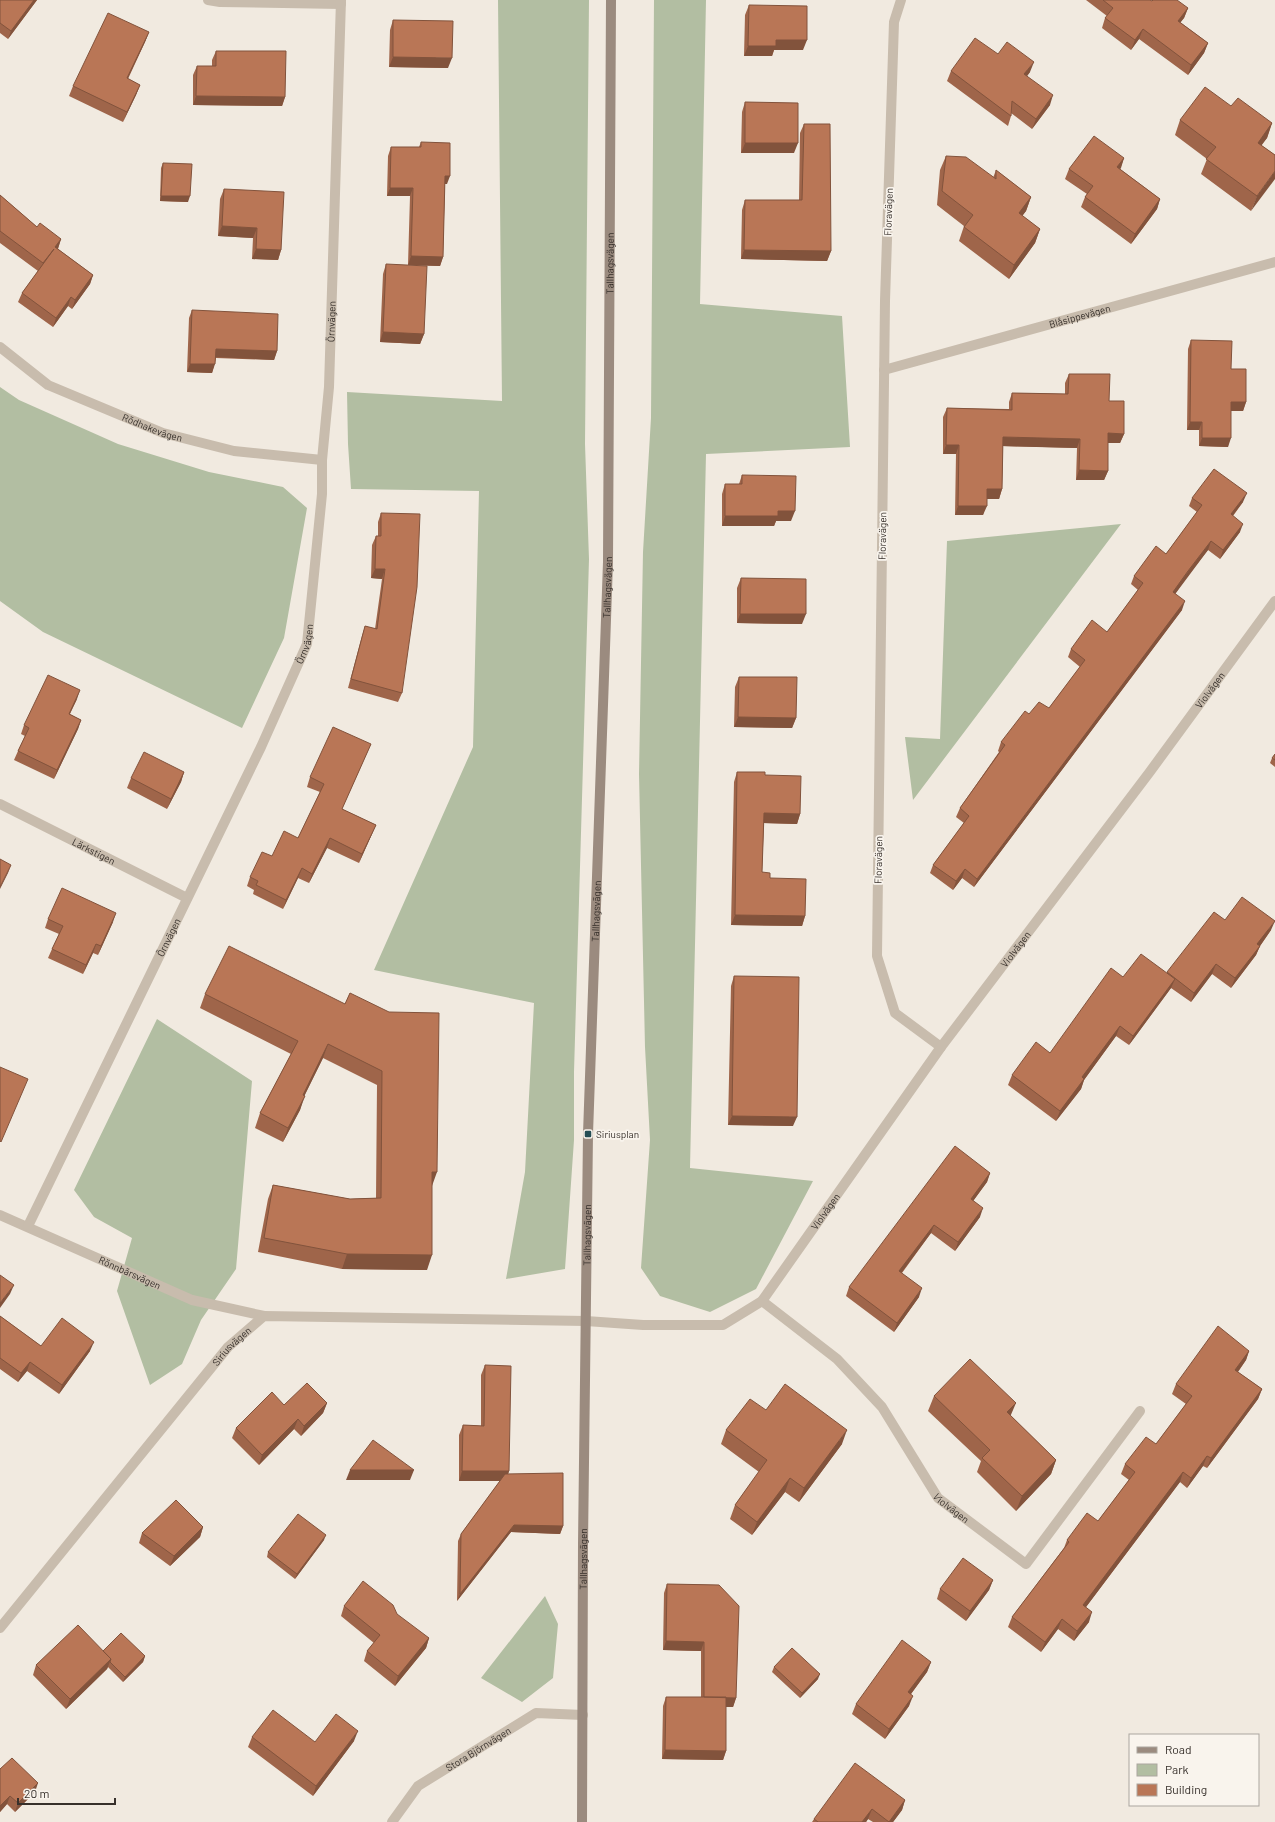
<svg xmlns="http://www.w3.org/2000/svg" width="1275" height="1822" font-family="Barlow,sans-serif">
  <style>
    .green { fill: #b2bea2 }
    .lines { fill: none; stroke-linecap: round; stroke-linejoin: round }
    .street { stroke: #c8bcad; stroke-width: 10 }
    .secondary { stroke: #9b8b7f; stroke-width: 10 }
    .wall { fill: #9f654a }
    .shaded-wall { fill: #82533c }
    .building { fill: #b97656; stroke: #82533c }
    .poi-dot { fill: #254d54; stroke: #f9f4ed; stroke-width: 1.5 }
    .labels { text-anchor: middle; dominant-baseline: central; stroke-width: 3.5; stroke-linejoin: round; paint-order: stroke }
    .street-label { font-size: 10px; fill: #37302b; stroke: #f9f4ed }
    .poi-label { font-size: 10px; fill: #37302b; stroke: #f9f4ed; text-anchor: start }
  </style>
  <rect width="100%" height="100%" fill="#f1eae0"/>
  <path class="green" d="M498,0H589L585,444L589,559L574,1072V1140L565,1269L506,1279L525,1172L534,1003L374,970L473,747L479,491L351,489L348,444L347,392L502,401Z
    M654,0H706L700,304L842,316L850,447L706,454L690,1168L813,1181L756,1289L710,1312L660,1296L641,1268L650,1140L645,1047L639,774L643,552L651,418Z
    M0,387L19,400L118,444L209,472L283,487L307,508L284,638L242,728L43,632L0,601Z
    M1121,524L913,800L905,737L940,739L947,541Z
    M157,1019L252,1081L236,1269L201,1320L182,1364L150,1385L117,1291L132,1238L94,1217L74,1190Z
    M545,1596L558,1624L553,1678L522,1702L481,1678Z"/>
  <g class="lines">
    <g class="street">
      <path d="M208,0L220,2L341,4"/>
      <path d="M901,0L894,22L885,301L877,956L895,1013L941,1047"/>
      <path id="s1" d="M0,347L48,385L163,433L234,451L322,460"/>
      <path id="s2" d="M884,370L1275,262"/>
      <path id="s3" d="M0,804L187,898"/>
      <path id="s4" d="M0,1215L192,1300L264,1316"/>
      <path id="s5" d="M28,1226L261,747L307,644L322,494V460L329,387L341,0"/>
      <path id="s6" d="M762,1301L837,1359L882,1407L938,1498L1026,1564L1140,1411"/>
      <path id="s7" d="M0,1628L228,1347L264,1316L586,1321L643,1325H723L762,1301L941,1047L1149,773L1275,601"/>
      <path id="s8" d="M392,1822L418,1786L536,1713L583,1715"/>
    </g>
    <path class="secondary" id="s9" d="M582,1822L583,1544L588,1134L608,562L611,0"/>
  </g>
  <path class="wall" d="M0,0H37L8,39L0,33Z
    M1086,0H1150L1152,1L1188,8L1184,18L1180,22L1208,43L1204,53L1188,75L1139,39L1131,50L1102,28L1105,18L1107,16Z
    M749,5L803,50H774L772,56H744L745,15Z
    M393,20L448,68L389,67L390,30Z
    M149,32L145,42L128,79L140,85L136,95L123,122L69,96L73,86Z
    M216,51L285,97L282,106L193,105V75L197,66H212V60Z
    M998,54L1030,72L1027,76L1050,105L1032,129L1011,113V116L1008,126L947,81L951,71Z
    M745,102L794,153H741L742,112Z
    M1231,106L1272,123L1267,138L1261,145L1275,155L1251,211L1201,174L1207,159L1175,135L1180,120Z
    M804,124L831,251L827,261L741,259L742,210L745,200H799L800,133Z
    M421,142L447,184H445L443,257L440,266L408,265L410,196H387L388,156L391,147H419Z
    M946,156L993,178L996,170L1031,197L1026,211L1022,216L1040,229L1035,243L1009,279L959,241L964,226L937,205L940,170Z
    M1124,158L1120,169L1160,199L1157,209L1131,244L1081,207L1085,197L1087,194L1065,179L1069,169Z
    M163,163L188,202L160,201L161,168Z
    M224,189L281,250L278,260L252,259L253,238L218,236L220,199Z
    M0,195L37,227L61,239L58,249L93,275L90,284L72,309L68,306L53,327L18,302L22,293L38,271L0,243Z
    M386,264L424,334L420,344L380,342L383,274Z
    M192,310L277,351L274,360L216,358L212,373L187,372L189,318Z
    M1191,340L1231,369L1246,402L1243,411H1231L1228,447L1199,446V430H1187L1188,349Z
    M1069,374L1109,401L1124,434L1120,443H1108V471L1104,480H1076L1077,448L1003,446L1002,489L999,499H987L983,515H955L956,454H943V417L947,408L1009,409V402L1012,393L1065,394V383Z
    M742,475L791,521H776L774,526H722V494L725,484H739Z
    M1192,498L1243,502L1233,516L1240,532L1220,559L1208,550L1185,579L1175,594L1182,610L974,887L962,878L953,890L930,873L933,865L964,823L956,817L960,808L999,752L998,751L1001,742L1029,714L1049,708L1080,667L1068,657L1071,649L1107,632L1138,590L1131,584L1134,576L1166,554L1197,512L1189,506Z
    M381,513L402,693L398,702L348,688L362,636L365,626L375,629L382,579L371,578L372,545L376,536H378V522Z
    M741,578L802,624L737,623V588Z
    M739,677L796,718L792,728L734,727L735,687Z
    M77,699L70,714L81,720L78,729L54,779L14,760L18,751L25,736L21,734L24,725Z
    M371,744L367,753L342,809L376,825L372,834L359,863L327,848L309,883L298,878L283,909L253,894L254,890L247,886L250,877L272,856L298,838L320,792L307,787L310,777Z
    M1275,754V767L1270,763L1272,758Z
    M184,772L181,782L167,809L127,788L131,778Z
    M737,772L765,775L800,814L797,824L764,823L762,872L770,878L805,916L802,926L731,925L734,782Z
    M48,919L113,922L98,955L93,953L83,974L48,958L52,949L59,934L45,928Z
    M1225,920L1271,930L1260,946L1256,955L1231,988L1212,974L1191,1002L1171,988L1129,1045L1116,1036L1084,1080L1081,1089L1056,1121L1008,1085L1012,1075L1050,1053L1123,977L1167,973Z
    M734,976L793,1126L728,1125L731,986Z
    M350,993L432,1185L427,1270L342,1269L258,1252L268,1199L273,1185L350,1199L376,1198L377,1085L323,1058L304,1096L300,1110L283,1142L255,1128L260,1113L291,1054L200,1008L205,994L345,1004Z
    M990,1173L987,1182L973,1201L980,1217L955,1251L931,1233L902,1273L919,1297L894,1332L846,1296L849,1287Z
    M0,1316L41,1346L90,1351L59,1394L27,1371L18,1382L0,1369Z
    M1249,1351L1246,1360L1238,1372L1262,1389L1258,1399L1207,1468L1203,1466L1187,1488L1180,1482L1086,1607L1089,1622L1074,1641L1058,1629L1041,1652L1008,1627L1012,1617L1064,1548L1067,1540L1098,1521L1129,1480L1121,1474L1125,1464L1156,1444L1186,1404L1172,1394L1176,1384Z
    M485,1365L509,1471L508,1474L563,1526L560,1534L511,1532L457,1601L458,1541L461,1534L500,1481H459V1435L463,1425L481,1426V1375Z
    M934,1396L1011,1416L1056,1460L1051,1474L1016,1511L977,1472L981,1461L928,1411Z
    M327,1403L323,1413L301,1436L294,1429L259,1465L232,1438L236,1428L284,1405Z
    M766,1410L842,1444L799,1502L785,1492L752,1535L730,1519L735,1505L759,1472L721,1444L726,1430Z
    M203,1527L200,1537L170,1566L139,1543L142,1533Z
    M324,1540L295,1579L267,1557L268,1552Z
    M993,1580L989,1590L966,1621L937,1599L940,1589Z
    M667,1584L719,1585L736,1698L733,1707H726V1751L723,1760L662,1759L663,1706L666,1697H701V1651L663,1650L664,1593Z
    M344,1606L429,1638L426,1648L395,1686L364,1661L367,1651L374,1643L341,1616Z
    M103,1651L145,1656L143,1662L123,1682L108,1667L107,1669L66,1709L33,1675L36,1665Z
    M931,1662L927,1672L911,1694L909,1706L885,1739L852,1714L856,1704Z
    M774,1667L818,1679L800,1698L772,1672Z
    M252,1737L315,1742L354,1741L313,1796L248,1747Z
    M0,1769L35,1792L15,1812L7,1804L0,1812Z
    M905,1800L902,1810L893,1822H873L868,1819L866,1822H812L814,1819Z"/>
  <path class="shaded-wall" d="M34,0H37L8,39L11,31Z
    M1188,8L1184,18L1174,31L1178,21Z
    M1143,29L1139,39L1131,50L1135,40Z
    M149,32L145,42L123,88L127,78Z
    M776,40H807L803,50H774L772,56H744L748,46Z
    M1208,43L1204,53L1188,75L1191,65Z
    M393,57L452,58L448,68L389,67Z
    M1034,62L1030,72L1021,84L1024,74Z
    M140,85L136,95L123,122L127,112Z
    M1053,95L1050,105L1032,129L1036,119Z
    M196,96L285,97L282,106L193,105Z
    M1272,123L1267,138L1253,157L1258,143Z
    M745,143H798L794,153H741Z
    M1124,158L1121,168L1114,177L1117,167Z
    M1275,171V179L1251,211L1257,196Z
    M445,176H450L447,184H442Z
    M390,188H413L410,196H387Z
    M161,196H190L188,202L160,201Z
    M1031,197L1026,211L1014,227L1019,213Z
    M1160,199L1157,209L1131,244L1135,234Z
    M222,226L257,228L253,238L218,236Z
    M1040,229L1035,243L1009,279L1014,265Z
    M61,239L58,248L52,256L55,247Z
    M256,249L281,250L278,260L252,259Z
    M744,250L831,251L827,261L741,259Z
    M411,256L443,257L440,266L408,265Z
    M93,275L90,284L72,309L75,300Z
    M71,297L68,306L53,327L56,318Z
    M383,332L424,334L420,344L380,342Z
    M216,349L277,351L274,360L213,357Z
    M190,364H215L212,373L187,372Z
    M1231,402H1246L1243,411H1228Z
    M1190,422H1202L1199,430H1187Z
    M1108,433L1124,434L1120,443H1105Z
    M1003,437L1080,439L1077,448L1000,446Z
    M1202,438H1231L1228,447L1199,446Z
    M946,445H959L956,454H943Z
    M1079,470L1108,471L1104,480H1076Z
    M987,489H1002L999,499H984Z
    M1247,493L1243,502L1227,523L1231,514Z
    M958,506H987L983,515H955Z
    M778,511H795L791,521H776L774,526H722L725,516Z
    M1243,524L1240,532L1220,559L1223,550Z
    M1211,541L1208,550L1170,601L1173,592Z
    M375,569H385L382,579L371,578Z
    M1185,601L1182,610L974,887L977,879Z
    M740,614H806L802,624L737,623Z
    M80,690L77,699L65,723L69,714Z
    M738,717L796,718L792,728L734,727Z
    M81,720L78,729L54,779L57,770Z
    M184,772L181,782L167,809L171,799Z
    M764,813L800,814L797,824L761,823Z
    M376,825L372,834L359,863L362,854Z
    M330,838L327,848L309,883L312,874Z
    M11,865L8,873L0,889V887Z
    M302,868L298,878L283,909L286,900Z
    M965,869L962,878L953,890L956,881Z
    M116,913L113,922L98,955L101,946Z
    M735,915L805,916L802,926L731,925Z
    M1275,921L1271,930L1260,946L1256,955L1231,988L1235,978L1257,944Z
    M96,944L93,953L83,974L86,965Z
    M1216,964L1212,974L1191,1002L1194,993Z
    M1175,979L1171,988L1129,1045L1133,1036Z
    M1120,1026L1116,1036L1084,1080L1081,1089L1056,1121L1060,1111L1082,1077Z
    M328,1044L323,1058L298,1109L303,1095Z
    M305,1096L300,1110L283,1142L288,1128Z
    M732,1116L797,1117L793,1126L728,1125Z
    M432,1172H437L432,1186Z
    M990,1173L987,1182L968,1208L971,1199Z
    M983,1208L980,1217L955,1251L958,1242Z
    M934,1225L931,1233L896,1280L899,1271Z
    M347,1254L432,1255L427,1270L342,1269Z
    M14,1285L10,1294L0,1308V1303Z
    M922,1288L919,1297L894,1332L897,1323Z
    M94,1342L90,1351L59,1394L62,1385Z
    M1249,1351L1246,1360L1232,1380L1235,1370Z
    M30,1362L27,1371L18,1382L21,1373Z
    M1262,1389L1258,1399L1207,1468L1211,1458Z
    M327,1403L323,1413L301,1436L304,1426Z
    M1016,1403L1010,1417L1007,1412Z
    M298,1419L294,1429L259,1465L262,1455Z
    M847,1430L842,1444L799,1502L804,1488Z
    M1207,1456L1203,1466L1187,1488L1191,1478Z
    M1056,1460L1051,1474L1016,1511L1022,1496Z
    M350,1470H414L410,1480H346Z
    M462,1471H509L506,1481H459Z
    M1183,1472L1180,1482L1080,1615L1083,1605Z
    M790,1478L785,1492L752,1535L757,1522Z
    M514,1525L563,1526L560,1534L511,1532L457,1601L460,1594Z
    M203,1527L200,1537L170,1566L174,1556Z
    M326,1535L324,1540L295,1579L297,1574Z
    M993,1580L989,1590L966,1621L970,1611Z
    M1092,1612L1089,1622L1074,1641L1077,1631Z
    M1062,1619L1058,1629L1041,1652L1045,1642Z
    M429,1638L426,1648L395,1686L398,1676Z
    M666,1641L704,1642L701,1651L663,1650Z
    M145,1656L143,1662L123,1682L125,1677Z
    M111,1659L107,1669L66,1709L70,1699Z
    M931,1662L927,1672L905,1702L908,1692Z
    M820,1674L818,1679L800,1698L802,1693Z
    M913,1696L909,1706L885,1739L889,1729Z
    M704,1698H736L733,1707H701Z
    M358,1731L354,1741L313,1796L316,1786Z
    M665,1750L726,1751L723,1760L662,1759Z
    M38,1783L35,1792L15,1812L18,1803Z
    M10,1796L7,1804L0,1812V1806Z
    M905,1800L902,1810L893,1822H889Z
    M872,1809L868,1819L866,1822H862Z"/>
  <path class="building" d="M0,0H34L11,31L0,23Z
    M1103,0H1150L1152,1L1153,0H1177L1188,8L1178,21L1208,43L1191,65L1143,29L1135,40L1105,18L1113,8Z
    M749,5L807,6V40H776V46H748Z
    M108,13L149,32L127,78L140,85L127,112L73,86Z
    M393,20L453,21L452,58L393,57Z
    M975,38L998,54L1007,42L1034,62L1024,74L1053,95L1036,119L1012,101L1011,116L951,71Z
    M216,51H286L285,97L196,96L197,66H216Z
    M1205,87L1231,106L1238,98L1272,123L1258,143L1275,155V171L1257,196L1206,159L1216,147L1180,120Z
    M745,102L798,103V143H745Z
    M804,124H830L831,251L744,250L745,200H802Z
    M1094,136L1124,158L1117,167L1160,199L1135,234L1085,197L1093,186L1069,169Z
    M421,142L450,143V176H445L443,257L411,256L413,188H390L391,147H421Z
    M946,156L966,157L996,179V170L1031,197L1019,213L1040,229L1014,265L964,227L973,215L942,191Z
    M163,163L192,164L190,196H161Z
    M224,189L284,192L281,250L256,249L257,228L222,226Z
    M0,195L37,227L40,223L61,239L55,247L93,275L75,300L71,297L56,318L22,293L54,249L43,263L0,231Z
    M386,264L427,266L424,334L383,332Z
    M192,310L278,314L277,351L216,349L215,364H190Z
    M1191,340L1232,341L1231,369H1246V402H1231V438H1202V422H1190Z
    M1069,374H1110L1109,401H1124V434L1108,433V471L1079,470L1080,439L1003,437L1002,489H987V506H958L959,445H946L947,408L1012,410V393L1068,394Z
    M1214,469L1247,493L1231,514L1243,524L1223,550L1211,541L1188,571L1173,592L1185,601L977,879L965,869L956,881L933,865L969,816L960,808L1005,745L1001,742L1025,711L1029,714L1039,702L1049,708L1085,660L1071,649L1092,620L1107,632L1143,583L1134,576L1156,546L1166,554L1202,505L1192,498Z
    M742,475L796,476L795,511H778V516H725V484H742Z
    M381,513L420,514L417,587L402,693L351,679L365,626L377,629L385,569H375L376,536H381Z
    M741,578L806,579V614H740Z
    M48,675L80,690L69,714L81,720L57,770L18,751L29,728L24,725Z
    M739,677H797L796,718L738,717Z
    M333,727L371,744L342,809L376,825L362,854L330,838L312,874L302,868L286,900L256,885L258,881L250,877L262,852L272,856L284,831L298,838L324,784L310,777Z
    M144,752L184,772L171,799L131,778Z
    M1275,754V760L1272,758Z
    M737,772H765V775L801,776L800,814L764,813L762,872L770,873V878L806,879L805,916L735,915Z
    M0,859L11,865L0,887Z
    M62,888L116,913L101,946L96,944L86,965L52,949L63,926L48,919Z
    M1242,897L1275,921L1257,944L1260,946L1235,978L1216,964L1194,993L1167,972L1214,912L1225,920Z
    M229,946L345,1004L350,993L389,1012L439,1013L437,1172H432V1255L347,1254L264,1238L273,1185L350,1199L381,1198L382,1071L328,1044L303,1095L305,1096L288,1128L260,1113L298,1041L205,994Z
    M1141,954L1175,979L1133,1036L1120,1026L1082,1077L1084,1079L1060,1111L1012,1075L1036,1042L1050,1053L1111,968L1123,977Z
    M734,976L799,977L797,1117L732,1116Z
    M0,1067L28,1079L1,1142L0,1141Z
    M955,1146L990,1173L971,1199L983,1208L958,1242L934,1225L899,1271L922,1288L897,1323L849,1287Z
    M0,1275L14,1285L0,1303Z
    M0,1316L41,1346L62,1318L94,1342L62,1385L30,1362L21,1373L0,1358Z
    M1218,1326L1249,1351L1235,1370L1262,1389L1211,1458L1207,1456L1191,1478L1183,1472L1083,1605L1092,1612L1077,1631L1062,1619L1045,1642L1012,1617L1069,1542L1067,1540L1087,1513L1098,1521L1135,1472L1125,1464L1146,1437L1156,1444L1192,1396L1176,1384Z
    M970,1359L1016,1403L1007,1412L1056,1460L1022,1496L982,1458L990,1450L934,1396Z
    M485,1365L511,1366L509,1471H462L463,1425L484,1426Z
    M307,1383L327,1403L304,1426L298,1419L262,1455L236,1428L272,1392L284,1405Z
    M785,1384L847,1430L804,1488L790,1478L757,1522L735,1505L767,1460L726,1430L750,1399L766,1410Z
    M373,1440L414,1470H350Z
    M563,1473V1526L514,1525L460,1594L461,1534L505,1474Z
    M176,1500L203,1527L174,1556L142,1533Z
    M298,1514L326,1535L297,1574L268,1552Z
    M963,1558L993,1580L970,1611L940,1589Z
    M363,1581L393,1605L397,1614L429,1638L398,1676L367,1651L380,1635L344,1606Z
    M667,1584L719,1585L739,1606L736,1698L704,1697V1642L666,1641Z
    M78,1625L111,1659L70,1699L36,1665Z
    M121,1633L145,1656L125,1677L110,1662L111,1659L103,1651Z
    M902,1640L931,1662L908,1692L913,1696L889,1729L856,1704Z
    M792,1648L820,1674L802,1693L774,1667Z
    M666,1697H726V1751L665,1750Z
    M273,1710L315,1742L336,1714L358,1731L316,1786L252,1737Z
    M12,1758L38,1783L18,1803L10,1796L0,1806V1769Z
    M855,1763L905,1800L889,1822L872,1809L862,1822H818L814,1819Z"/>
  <rect class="poi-dot" x="584" y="1130" width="8" height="8" rx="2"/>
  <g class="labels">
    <g class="street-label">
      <text transform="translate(888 212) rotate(-88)">Floravägen</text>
      <text stroke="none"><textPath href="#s9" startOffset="1559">Tallhagsvägen</textPath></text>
      <text stroke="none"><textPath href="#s2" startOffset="203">Blåsippevägen</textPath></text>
      <text stroke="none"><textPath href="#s5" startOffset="969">Örnvägen</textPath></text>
      <text stroke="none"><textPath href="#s1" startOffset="174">Rödhakevägen</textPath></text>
      <text transform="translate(882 536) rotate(-89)">Floravägen</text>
      <text stroke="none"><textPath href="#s9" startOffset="1235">Tallhagsvägen</textPath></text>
      <text stroke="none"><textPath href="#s5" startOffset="645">Örnvägen</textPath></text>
      <text stroke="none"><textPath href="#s7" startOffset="1672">Violvägen</textPath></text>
      <text stroke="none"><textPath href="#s3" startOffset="105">Lärkstigen</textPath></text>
      <text transform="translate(878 860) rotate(-89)">Floravägen</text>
      <text stroke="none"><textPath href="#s9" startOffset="911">Tallhagsvägen</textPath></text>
      <text stroke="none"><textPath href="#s5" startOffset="321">Örnvägen</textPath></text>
      <text stroke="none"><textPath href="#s7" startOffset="1348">Violvägen</textPath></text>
      <text stroke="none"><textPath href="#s7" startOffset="1024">Violvägen</textPath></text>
      <text stroke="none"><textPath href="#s9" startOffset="587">Tallhagsvägen</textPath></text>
      <text stroke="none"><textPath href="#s4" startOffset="142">Rönnbärsvägen</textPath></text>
      <text stroke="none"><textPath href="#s7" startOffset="365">Siriusvägen</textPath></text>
      <text stroke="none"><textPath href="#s6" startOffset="284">Violvägen</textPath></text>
      <text stroke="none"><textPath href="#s9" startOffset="263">Tallhagsvägen</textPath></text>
      <text stroke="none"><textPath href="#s8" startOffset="115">Stora Björnvägen</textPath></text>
    </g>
    <g class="poi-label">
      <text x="596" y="1134">Siriusplan</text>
    </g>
  </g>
  <rect x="1129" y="1734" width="130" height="72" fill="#f9f4ed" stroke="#aba69f"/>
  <rect x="1137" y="1747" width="20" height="6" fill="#9b8b7f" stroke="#aba69f"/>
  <text x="1165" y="1754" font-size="12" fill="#37302b">Road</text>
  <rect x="1137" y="1764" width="20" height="12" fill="#b2bea2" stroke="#aba69f"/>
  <text x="1165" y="1774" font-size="12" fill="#37302b">Park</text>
  <rect x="1137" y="1784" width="20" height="12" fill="#b97656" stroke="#aba69f"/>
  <text x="1165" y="1794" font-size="12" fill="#37302b">Building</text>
  <path d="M18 1798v6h97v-6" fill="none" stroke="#37302b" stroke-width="2"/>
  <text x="24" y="1798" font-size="12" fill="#37302b" stroke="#f9f4ed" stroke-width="3" paint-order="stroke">20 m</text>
</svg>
